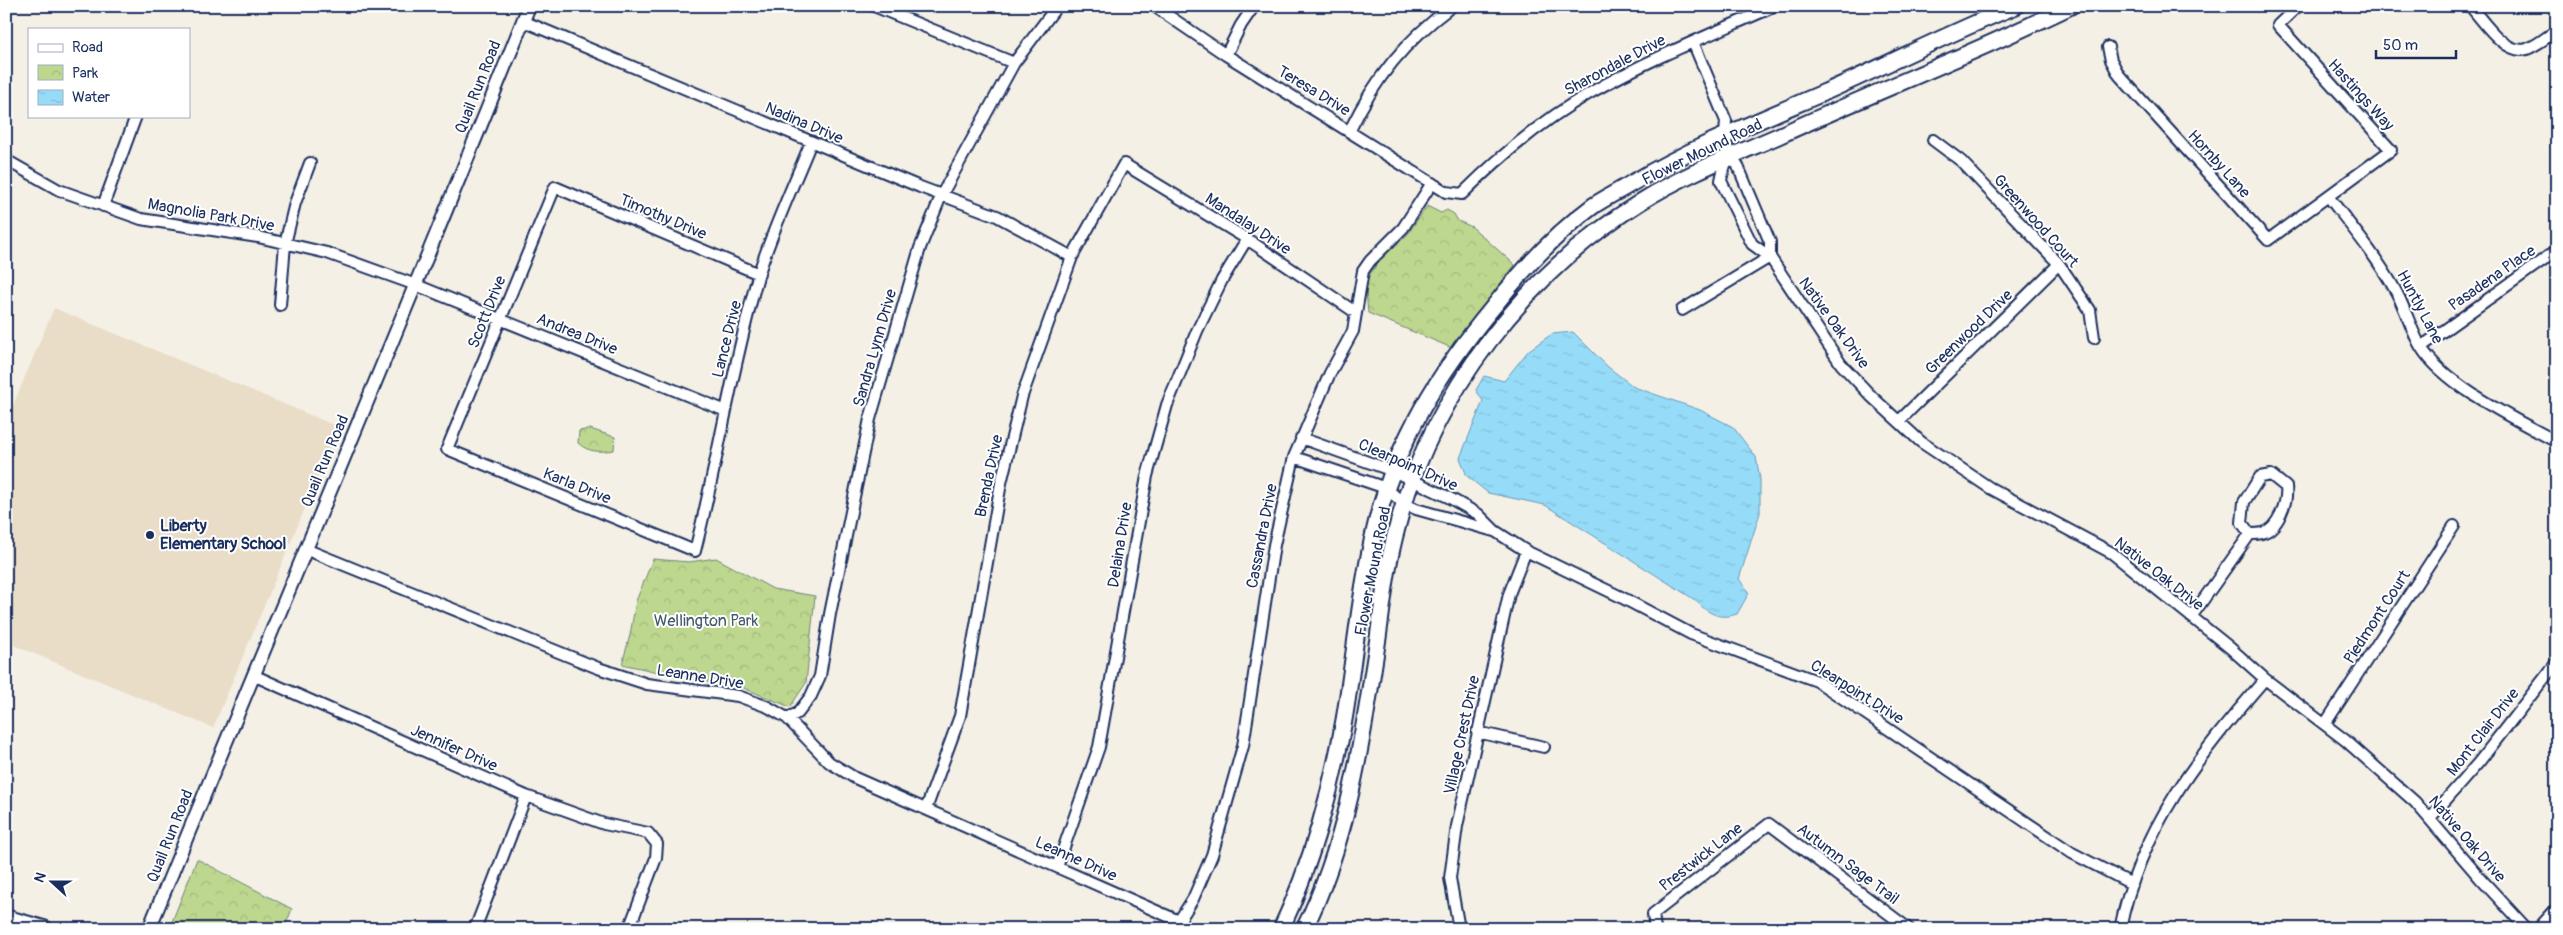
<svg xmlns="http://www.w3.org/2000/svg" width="2563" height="935" font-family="Pangolin,sans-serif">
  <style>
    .built { fill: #e9ddc8 }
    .park { fill: url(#park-crowns); stroke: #6c8376 }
    .water { fill: url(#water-ripples); stroke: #6597ba }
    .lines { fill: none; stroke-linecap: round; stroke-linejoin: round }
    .minor-casing { stroke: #1b2f5e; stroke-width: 14 }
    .tertiary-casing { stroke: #1b2f5e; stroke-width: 16 }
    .secondary-casing { stroke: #1b2f5e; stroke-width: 19 }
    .minor { stroke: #fff; stroke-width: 10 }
    .tertiary { stroke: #fff; stroke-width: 12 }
    .secondary { stroke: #fff; stroke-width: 15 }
    .poi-dot { fill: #1b2f5e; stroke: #fff; stroke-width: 2 }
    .labels { text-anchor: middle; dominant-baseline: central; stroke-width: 4; stroke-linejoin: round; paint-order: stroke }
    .street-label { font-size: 16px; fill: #1b2f5e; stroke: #fff }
    .poi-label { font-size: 16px; font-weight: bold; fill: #1b2f5e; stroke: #fff; text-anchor: start }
    .park-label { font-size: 16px; fill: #44596a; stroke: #fff }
  </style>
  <defs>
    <pattern id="park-crowns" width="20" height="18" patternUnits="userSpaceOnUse" patternTransform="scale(1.25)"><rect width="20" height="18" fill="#bdd78e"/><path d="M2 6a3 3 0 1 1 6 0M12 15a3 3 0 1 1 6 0" fill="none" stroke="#a2b97d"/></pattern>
    <pattern id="water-ripples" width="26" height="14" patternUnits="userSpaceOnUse" patternTransform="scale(1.25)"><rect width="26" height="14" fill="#96dcf8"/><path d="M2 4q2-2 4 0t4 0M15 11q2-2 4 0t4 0" fill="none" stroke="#81bdd7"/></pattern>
  </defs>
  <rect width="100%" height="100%" fill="#f5f0e6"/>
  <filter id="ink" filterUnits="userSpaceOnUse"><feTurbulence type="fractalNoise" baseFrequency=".02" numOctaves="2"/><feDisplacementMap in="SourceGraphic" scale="10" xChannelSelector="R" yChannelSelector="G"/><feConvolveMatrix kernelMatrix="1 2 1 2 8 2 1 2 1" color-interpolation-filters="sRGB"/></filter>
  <g filter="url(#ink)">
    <path class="built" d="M54,308L339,427L213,728L6,642V422Z"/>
    <path class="park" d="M1427,206L1441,213L1447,210L1454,214L1458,221L1472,227L1515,265L1452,348L1368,313L1365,281L1380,260L1407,235Z
      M590,429L615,437L614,450C600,452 589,453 578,443L579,431Z
      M716,558L773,589L815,596L806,683L790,707L741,687L694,680L622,664L630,635L636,601L653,559L689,562Z
      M197,859L292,909L284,929H169Z"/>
    <path class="water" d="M1573,332L1608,367L1634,387L1700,410L1733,427L1756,457L1760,479V513L1739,579L1749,593L1737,614C1716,621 1707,611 1692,598L1545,505L1488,493L1467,476L1460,458L1483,401L1476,390L1484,376L1504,381L1529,350L1552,334Z"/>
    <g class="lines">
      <defs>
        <path id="minor" d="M874,6L1014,63
          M1154,6L1226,55L1446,192L1462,194C1500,156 1543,120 1590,93C1649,59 1712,34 1775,6
          M2470,6C2483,20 2505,56 2527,49C2538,45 2548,36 2557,30
          M523,21L920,187L997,216L1072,257
          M1693,42L1726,121C1724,136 1728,145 1727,157C1726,165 1722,172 1721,181L1752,244L1770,257L1841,364L1871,396L1921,442L1990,488L2112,553L2229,647L2265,679L2345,740L2415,802L2480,878L2527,929
          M2108,47L2111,60L2119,75L2268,240L2391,150L2278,25L2298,6
          M1226,55L1241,25L1254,6
          M1350,130C1376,77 1404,42 1452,6
          M1933,140L1961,161L2059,264L2090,310L2094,338
          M1727,158L1737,164L1770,242V257
          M6,160L59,190L141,219L258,237L327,253L416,285L726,411
          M2328,196C2351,226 2376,256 2394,288C2405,306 2411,331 2421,347C2445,386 2517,420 2557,442
          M103,206L136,116
          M759,274L555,187L447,449L695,551C718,460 732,367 758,276C771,233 794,184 811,142
          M280,305L285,244L295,203L310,163
          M1682,310L1770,257
          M2421,347L2557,250
          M1899,421L2059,264
          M1301,438L1393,471L1448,497L1478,514L1495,531L1526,551L1619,596L1691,634L1817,681L2072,853L2132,884
          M1294,457L1386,488L1403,503L1416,509L1494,531
          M2271,475L2286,487C2288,502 2278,529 2262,533C2259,534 2254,534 2250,534L2242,523L2244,502L2260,477Z
          M305,549L598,668L647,684L738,696L768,707L787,718L829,762L855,778L1179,921L1193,899L1212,855L1243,746L1274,545L1294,457L1330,373L1353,331L1363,271L1370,261L1403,228L1432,183
          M2191,617L2250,534
          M253,675L526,796L604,824L648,833L657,844L656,858L629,929
          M787,718L798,713L811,696L820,676L830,614L870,419L920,248L941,196L1014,63L1057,6
          M2325,724L2454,526
          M1477,732L1544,747
          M926,809L960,716L1001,483L1022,396L1072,257L1124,164L1247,239L1355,312
          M2430,818L2479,762L2557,662
          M1057,867L1099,747L1147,476L1167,405L1197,331L1222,280L1247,239
          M475,929L526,796
          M825,929H828
          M1459,929L1450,878L1457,826L1509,594L1526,551
          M1655,929L1653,914L1769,824L1909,929
          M2120,929C2140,828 2199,755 2265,679
          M2538,929L2557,908"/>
        <path id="tertiary" d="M149,929C275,621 405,315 529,6"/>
        <path id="secondary" d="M6,918L45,929
          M1281,929C1311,866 1332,789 1344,720C1355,655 1360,589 1376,524C1397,440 1439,372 1494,306C1523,269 1555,234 1593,206C1605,198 1619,191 1632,183C1693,147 1758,121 1823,93C1887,65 1951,32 2016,6
          M1304,929C1349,840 1363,735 1378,638C1383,601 1387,564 1397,528C1431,395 1526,273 1642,201C1685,174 1732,156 1778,136C1875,92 1975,53 2071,6"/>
      </defs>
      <use href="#minor" class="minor-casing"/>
      <use href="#tertiary" class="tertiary-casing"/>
      <use href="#secondary" class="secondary-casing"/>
      <use href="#minor" class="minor"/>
      <use href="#tertiary" class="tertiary"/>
      <use href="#secondary" class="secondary"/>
    </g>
  </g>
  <circle class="poi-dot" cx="150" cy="535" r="5"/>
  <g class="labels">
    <g class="street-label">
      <text transform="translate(1615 65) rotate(-28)">Sharondale Drive</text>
      <text transform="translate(478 87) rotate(-68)">Quail Run Road</text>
      <text transform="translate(1314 91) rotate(31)">Teresa Drive</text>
      <text transform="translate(2361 95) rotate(48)">Hastings Way</text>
      <text transform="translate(804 123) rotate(23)">Nadina Drive</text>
      <text transform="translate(1702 152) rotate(-26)">Flower Mound Road</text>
      <text transform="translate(2219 164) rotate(48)">Hornby Lane</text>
      <text transform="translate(211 215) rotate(10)">Magnolia Park Drive</text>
      <text transform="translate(663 217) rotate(23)">Timothy Drive</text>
      <text transform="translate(2036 221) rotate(48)">Greenwood Court</text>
      <text transform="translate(1248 224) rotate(33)">Mandalay Drive</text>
      <text transform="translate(2492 278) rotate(-35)">Pasadena Place</text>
      <text transform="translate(2420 307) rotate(62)">Huntly Lane</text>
      <text transform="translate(487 312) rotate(-68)">Scott Drive</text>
      <text transform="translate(1834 323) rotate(54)">Native Oak Drive</text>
      <text transform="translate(1969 332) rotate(-44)">Greenwood Drive</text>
      <text transform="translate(577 334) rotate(22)">Andrea Drive</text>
      <text transform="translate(727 339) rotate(-76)">Lance Drive</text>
      <text transform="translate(875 348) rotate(-74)">Sandra Lynn Drive</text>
      <text transform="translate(325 461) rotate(-67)">Quail Run Road</text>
      <text transform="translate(1408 465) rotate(24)">Clearpoint Drive</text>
      <text transform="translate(989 476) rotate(-78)">Brenda Drive</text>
      <text transform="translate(577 486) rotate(22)">Karla Drive</text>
      <text transform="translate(1262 536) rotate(-79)">Cassandra Drive</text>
      <text transform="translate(1120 545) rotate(-81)">Delaina Drive</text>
      <text transform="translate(1373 571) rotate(-79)">Flower Mound Road</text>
      <text transform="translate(2159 574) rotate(38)">Native Oak Drive</text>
      <text transform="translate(2377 617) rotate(-57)">Piedmont Court</text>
      <text transform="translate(700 677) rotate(9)">Leanne Drive</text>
      <text transform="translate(1857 692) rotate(32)">Clearpoint Drive</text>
      <text transform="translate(2483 732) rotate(-52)">Mont Clair Drive</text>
      <text transform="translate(1462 735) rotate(-78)">Village Crest Drive</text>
      <text transform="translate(454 748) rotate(24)">Jennifer Drive</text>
      <text transform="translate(170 836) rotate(-68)">Quail Run Road</text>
      <text transform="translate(2467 839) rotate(49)">Native Oak Drive</text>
      <text transform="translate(1701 857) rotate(-38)">Prestwick Lane</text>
      <text transform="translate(1076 859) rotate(24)">Leanne Drive</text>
      <text transform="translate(1848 864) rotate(37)">Autumn Sage Trail</text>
    </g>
    <g class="poi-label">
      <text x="160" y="526">Liberty<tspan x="160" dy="18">Elementary School</tspan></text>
    </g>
    <g class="park-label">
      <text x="706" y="621">Wellington Park</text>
    </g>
  </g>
  <rect width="2563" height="935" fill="none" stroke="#fff" stroke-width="25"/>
  <rect x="12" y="12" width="2538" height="910" fill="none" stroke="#1b2f5e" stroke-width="2" filter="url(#ink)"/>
  <rect x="28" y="28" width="162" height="90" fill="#ffffff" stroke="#a4acbf"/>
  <rect x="38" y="44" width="25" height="8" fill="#ffffff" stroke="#a4acbf"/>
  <text x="72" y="52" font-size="15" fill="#1b2f5e">Road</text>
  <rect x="38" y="65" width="25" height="15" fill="url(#park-crowns)" stroke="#a4acbf"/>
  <text x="72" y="78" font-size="15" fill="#1b2f5e">Park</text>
  <rect x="38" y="90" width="25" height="15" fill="url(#water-ripples)" stroke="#a4acbf"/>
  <text x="72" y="102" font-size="15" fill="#1b2f5e">Water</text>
  <g transform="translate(52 882) rotate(291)" stroke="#ffffff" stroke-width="4" paint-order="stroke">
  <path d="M0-4L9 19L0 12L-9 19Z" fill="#1b2f5e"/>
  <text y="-8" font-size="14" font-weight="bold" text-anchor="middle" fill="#1b2f5e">N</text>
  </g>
  <path d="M2376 50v8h80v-8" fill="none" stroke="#1b2f5e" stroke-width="2.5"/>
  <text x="2383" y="50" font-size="15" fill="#1b2f5e" stroke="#ffffff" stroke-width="4" paint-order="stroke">50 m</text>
</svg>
